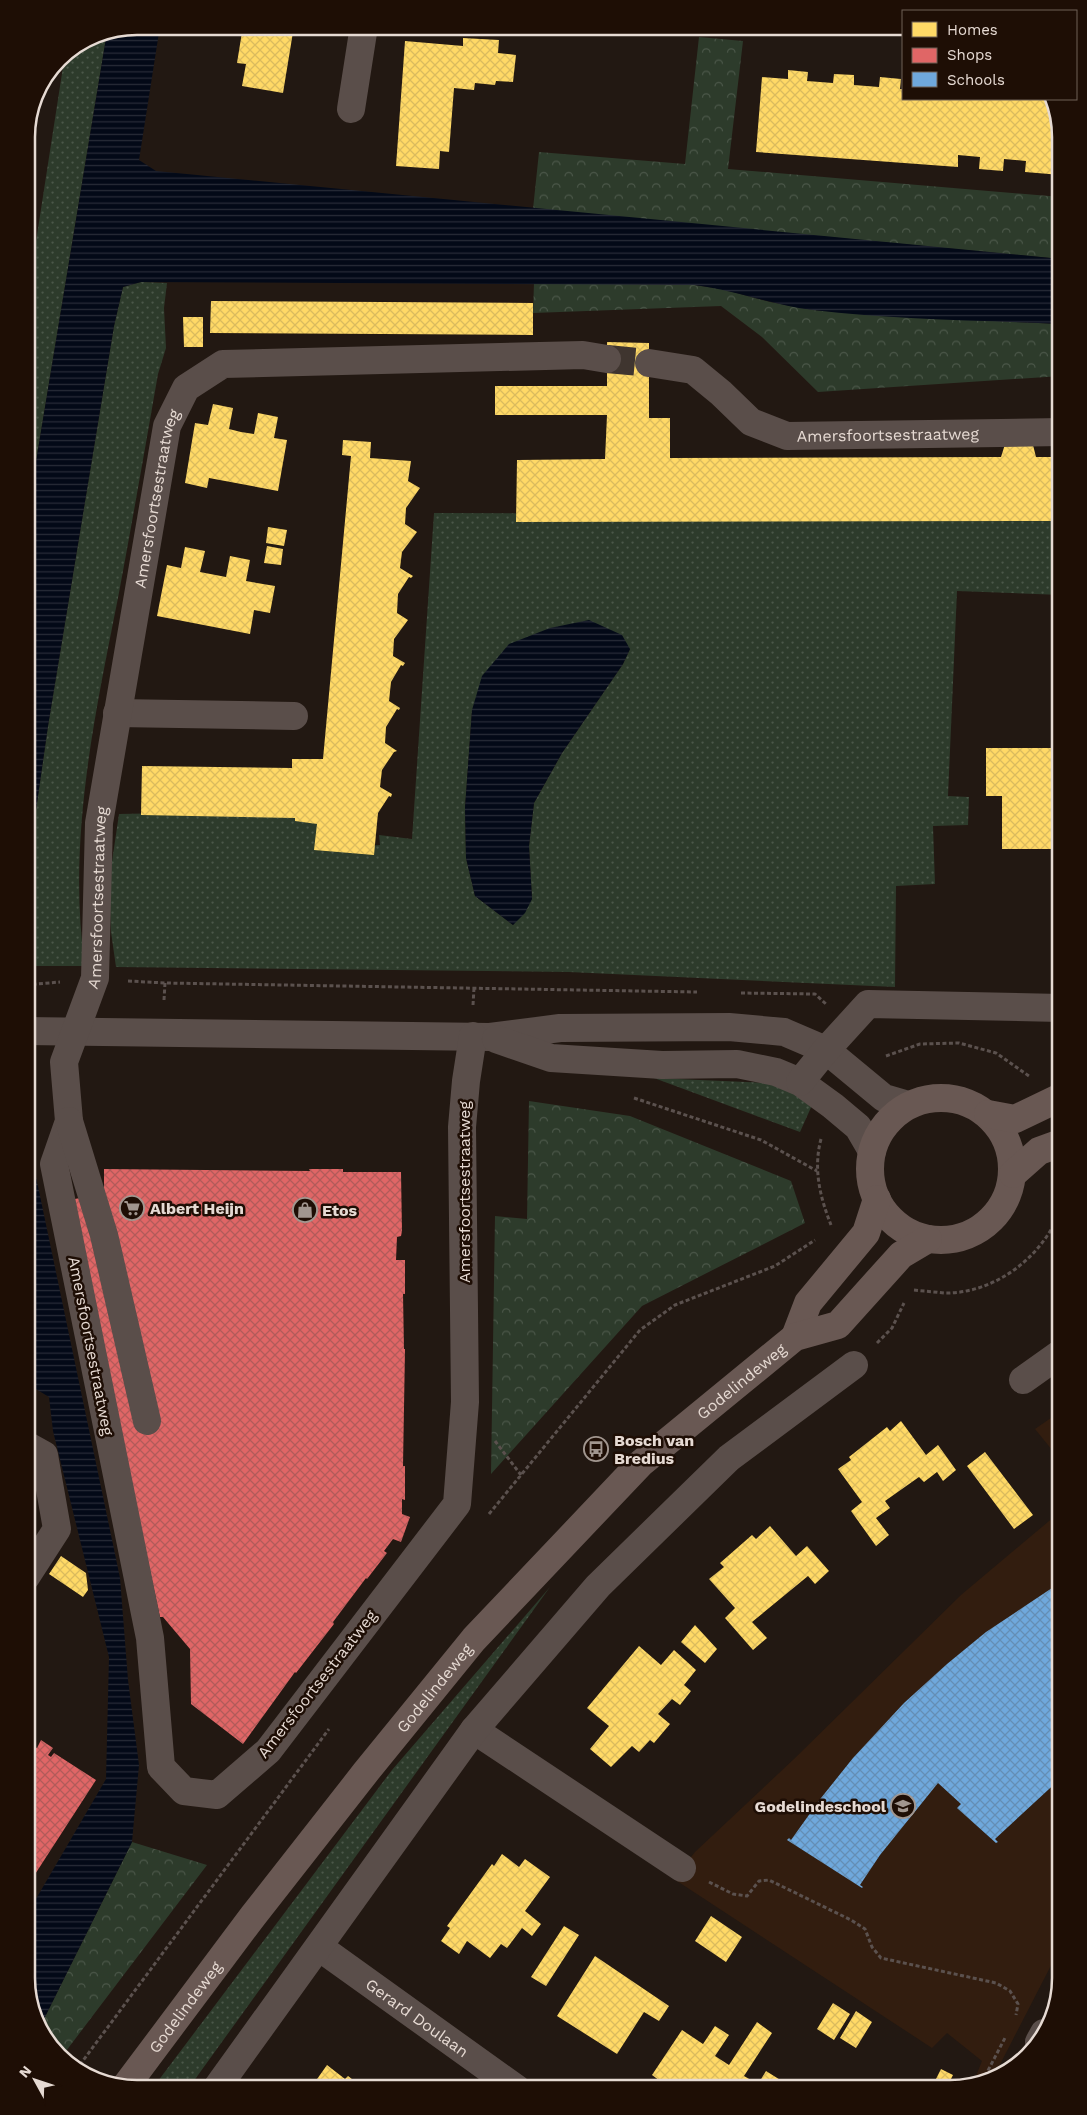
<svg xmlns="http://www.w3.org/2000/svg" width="1087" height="2115" font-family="'Work Sans',sans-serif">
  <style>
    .built { fill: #321d0f }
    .grass { fill: url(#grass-dots); fill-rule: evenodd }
    .forest { fill: url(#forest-crowns) }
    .water { fill: url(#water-rules) }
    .homes { fill: url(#homes-cross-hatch) }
    .shops { fill: url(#shops-cross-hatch) }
    .schools { fill: url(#schools-cross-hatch) }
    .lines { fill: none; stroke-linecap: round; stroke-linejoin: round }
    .minor-tunnel { stroke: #3f352f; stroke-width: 28; stroke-dasharray: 28 14; stroke-linecap: butt }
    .path { stroke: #5b514e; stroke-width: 3; stroke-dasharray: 4 2.5; stroke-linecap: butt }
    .minor { stroke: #5a4e4a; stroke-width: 28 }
    .major { stroke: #695853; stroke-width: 28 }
    .labels { text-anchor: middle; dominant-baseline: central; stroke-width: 5; stroke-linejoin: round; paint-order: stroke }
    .street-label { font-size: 16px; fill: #e6dad3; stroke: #1e0e05 }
    .poi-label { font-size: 16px; font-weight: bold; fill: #e6dad3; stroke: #1e0e05; text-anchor: start }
    .rim { fill: none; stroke: #e6dad3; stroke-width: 2.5 }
  </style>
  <defs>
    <pattern id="grass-dots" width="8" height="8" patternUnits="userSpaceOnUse" patternTransform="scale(1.25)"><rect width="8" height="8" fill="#2d3b2b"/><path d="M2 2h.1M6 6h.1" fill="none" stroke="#4b5749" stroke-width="1.8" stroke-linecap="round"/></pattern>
    <pattern id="forest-crowns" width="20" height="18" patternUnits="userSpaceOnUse" patternTransform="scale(1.25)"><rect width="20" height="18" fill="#2d3b2b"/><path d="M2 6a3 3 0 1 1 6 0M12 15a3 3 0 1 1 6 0" fill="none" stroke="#4b5749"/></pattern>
    <pattern id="water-rules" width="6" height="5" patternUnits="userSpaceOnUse" patternTransform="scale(1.25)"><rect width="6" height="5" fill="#030917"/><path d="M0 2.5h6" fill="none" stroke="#282c38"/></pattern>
    <pattern id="homes-cross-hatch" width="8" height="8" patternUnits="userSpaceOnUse" patternTransform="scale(1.25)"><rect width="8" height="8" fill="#ffd966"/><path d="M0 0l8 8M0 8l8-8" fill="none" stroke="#dabb5e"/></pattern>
    <pattern id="shops-cross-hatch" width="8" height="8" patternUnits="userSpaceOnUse" patternTransform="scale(1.25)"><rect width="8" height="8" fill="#e06666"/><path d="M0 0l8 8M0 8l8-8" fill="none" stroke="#b25b5a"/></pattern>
    <pattern id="schools-cross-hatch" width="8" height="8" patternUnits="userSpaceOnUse" patternTransform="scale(1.25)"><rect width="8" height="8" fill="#6fa8dc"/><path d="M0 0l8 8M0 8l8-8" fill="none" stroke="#648eb5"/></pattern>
  </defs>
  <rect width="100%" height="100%" fill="#221812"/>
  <path class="built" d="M1061,1411V1461L1035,1429Z
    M1061,1511V1946L992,2080L978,2083L974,2081L982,2061L947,2033L932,2048L674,1879L695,1852L794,1759L961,1595Z"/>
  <path class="grass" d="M107,32L26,522V306L65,54L95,35Z
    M141,282L167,283L164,308L166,348L158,374C145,449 132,523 118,598C94,719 67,843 85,966H26V880L48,726L114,326L123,287Z
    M434,513L1061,515V595L957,591L948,796L969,797L968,825L933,826L935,884L896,886L895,987L569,972L116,967L111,932L109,882L119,814L324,810L325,849L380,845L379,835L412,839ZM630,649L623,664L562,753L534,803L529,846L532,899L513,925L475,896L466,858L465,808L472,710Z
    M654,1078L770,1083L813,1103L800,1132Z
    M550,1587L188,2089H152L392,1770Z"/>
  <path class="forest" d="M699,37L743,41L728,169L1061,197V259L533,209L539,152L685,164Z
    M534,283L694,285L722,289L770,302L813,310L905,317L1061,324V376L818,392L762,337L721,306L533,313Z
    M529,1101L630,1116L791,1181L805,1223L642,1306L491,1474L495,1216L527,1219Z
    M132,1842L207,1865L63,2055L40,2027Z"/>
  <path class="water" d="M137,26H160L139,160L156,171L1061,259V324C979,320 895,320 813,310C773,305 734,290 694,285L141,282L123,287L114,326L48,726L26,880V522L107,32Z
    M589,620L622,635L630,649L623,664L562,753L534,803L529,846L532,899L525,913L513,925L475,896L466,858L465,808L472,710L482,676L509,644L550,628Z
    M26,1129L120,1578L128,1680L139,1765L132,1842L40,2027L35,2021L26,1978V1916L106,1779L109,1657L53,1431L49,1397L26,1383Z"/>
  <path class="homes" d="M243,26H294L283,93L242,86L246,64L237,63Z
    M463,38L499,40L498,53L516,55L513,82L496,81L495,85L475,83L474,90L454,88L449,152L440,151L439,169L396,166L405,41L463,46Z
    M788,70L808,72L807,81L833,83L834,74L854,75V85L879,87L880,77L901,79L900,89H903V99H1037L1054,101L1061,137V175L1025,172L1026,161L1004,159L1003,171L979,169L980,157L958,155V167L756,152L762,77L788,79Z
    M211,301L533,303V335L210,333Z
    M183,317H203V347H184Z
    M607,342L649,343V418H670V458L1001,457L1006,441H1032L1036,457H1061V521L516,522L517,460L605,459L607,415H495V386H607Z
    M213,404L233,408L229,429L241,432L254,434L258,413L278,417L274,438L287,440L278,491L209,478L207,488L185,483L195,423L208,425Z
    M343,440L371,442L370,458L411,461L408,481L420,488L406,508L405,524L417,532L402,552L400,568L413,576L411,578L409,577L398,594L397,613L408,620L394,639L393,656L405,663L403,666L401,665L391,682L389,701L400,708L399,710L397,709L386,727L385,743L397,751L394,752L382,770L380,787L392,794L391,797L389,796L378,813L374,855L314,850L317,824L295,821V818L141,815L142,766L292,768V759H323L351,456L342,455Z
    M268,527L287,530L284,546L266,543Z
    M267,546L283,549L281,565L264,563Z
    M185,547L205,551L200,572L226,577L230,556L250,560L246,581L275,586L270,613L254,610L250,634L157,616L167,565L181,568Z
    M1056,662H1061V741H1056Z
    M986,748H1061V849H1002V796H986Z
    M901,1421L926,1455L938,1445L956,1470L943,1481L937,1472L924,1482L919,1477L885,1501L890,1508L876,1518L889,1535L876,1546L851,1511L862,1502L838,1469L851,1460L849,1457L887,1427L890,1431Z
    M985,1452L1033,1515L1014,1529L967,1466Z
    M770,1526L796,1556L807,1546L829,1571L815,1584L808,1576L752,1622L767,1638L753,1650L725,1618L735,1608L709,1579L724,1567L720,1563L752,1535L756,1539Z
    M61,1556L86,1573L88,1590L83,1597L49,1574Z
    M695,1625L717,1649L705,1663L681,1642Z
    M639,1646L661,1665L674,1650L696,1670L684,1685L691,1691L680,1705L672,1699L658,1714L670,1724L654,1743L650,1740L639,1752L632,1746L611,1767L590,1749L609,1726L587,1708Z
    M502,1854L519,1867L525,1859L550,1877L525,1911L541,1924L532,1936L522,1928L507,1948L501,1944L490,1958L467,1941L459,1954L441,1941L450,1928L447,1926L492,1864L494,1866Z
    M711,1916L742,1937L726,1962L695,1941Z
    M564,1926L579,1935L546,1986L531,1977Z
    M595,1956L669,2006L659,2021L644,2012L617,2054L557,2016Z
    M833,2003L850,2014L834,2040L817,2029Z
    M856,2011L872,2022L856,2048L840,2038Z
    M757,2022L772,2033L744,2076L758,2084L766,2071L782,2081L777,2089H671L652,2075L682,2030L703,2044L715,2026L729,2035L715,2056L729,2065Z
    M327,2065L345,2079L348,2076L361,2086L359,2089H310Z
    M941,2069L953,2075L946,2089H931Z"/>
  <path class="shops" d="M104,1169L310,1171L309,1169H343V1172H401L402,1231L401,1236L397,1237L396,1260H405V1294H403L404,1349H405L403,1466H405V1500L402,1499V1514L410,1517L401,1542L393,1539L384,1551L387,1553L367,1579L366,1578L333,1622L334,1624L296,1673L295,1672L243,1744L191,1704L190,1649L163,1617H160L70,1200L104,1193Z
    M26,1735L36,1741L33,1746L37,1748L41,1740L53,1748L48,1755L51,1757L54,1753L96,1780L30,1882L26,1879Z"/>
  <path class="schools" d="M1061,1582V1778L995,1839L998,1842L996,1843L957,1808L961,1804L938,1783L880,1855L860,1885L863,1887L862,1888L787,1840L789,1838L791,1840L821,1798L853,1758L904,1703L947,1664L986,1632Z"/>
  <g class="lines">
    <path class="minor-tunnel" d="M607,359L649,363"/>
    <path class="path" d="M128,981L165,983L697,992
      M26,985L60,982
      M741,993L815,994L826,1004
      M164,1000L165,983
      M473,1005L474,988
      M886,1056L920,1044L959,1043L996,1053L1029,1076
      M634,1098L761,1140L817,1171
      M821,1139C813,1169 820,1197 831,1225
      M914,1290C924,1291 934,1292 944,1293C996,1294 1045,1255 1061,1208
      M877,1343L892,1328L904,1303
      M495,1441L521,1475
      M489,1514L640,1330L675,1305L775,1266L815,1240
      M709,1882L733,1894L747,1896L759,1881L769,1880L851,1920L865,1929L872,1947L881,1958L996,1983L1010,1991L1018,2004L1016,2015
      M76,2070L329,1729
      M982,2082L1006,2036"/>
    <g class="minor">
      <path d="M351,109L364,26"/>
      <path id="s1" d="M649,363L693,370L721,393L751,422L787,436L1061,432"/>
      <path d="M117,713L294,716"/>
      <path d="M26,1031L490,1037L560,1028L729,1027L784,1032L826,1050L884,1098L908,1105"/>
      <path id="s2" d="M473,1036L466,1081L462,1127L465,1402L457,1504L268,1751L217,1795L184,1791L161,1767L150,1638L54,1164L69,1121L64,1062L95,978L99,823L167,426L186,388L223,364L583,355L607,359"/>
      <path d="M496,1039L551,1058L662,1065L737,1064L776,1072L800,1082L833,1106L858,1127L872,1151"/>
      <path d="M800,1082L826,1050L868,1004L1061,1008"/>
      <path d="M69,1121L104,1235L147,1421"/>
      <path d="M1023,1380L1061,1353"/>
      <path d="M26,1577L57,1529L44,1455L26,1445"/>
      <path d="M474,1730L682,1868"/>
      <path id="s3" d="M319,1947L517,2089"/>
      <path d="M1039,2042L1044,2033"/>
      <path d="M216,2089L474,1730L598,1586L729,1458L854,1365"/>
    </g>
    <g class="major">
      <circle cx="941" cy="1169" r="71"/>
      <path d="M988,1114L1015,1119L1061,1097"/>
      <path d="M1013,1174L1039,1151L1061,1143"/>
      <path d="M795,1337L808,1303L866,1233L877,1199"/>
      <path id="s4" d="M125,2087L253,1916L365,1773L474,1639L640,1464L795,1337L838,1325L901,1255L928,1239"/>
    </g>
  </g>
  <defs>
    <symbol id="supermarket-ring" viewBox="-11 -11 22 22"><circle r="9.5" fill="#1e0e05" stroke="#a1968f" stroke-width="1.5"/><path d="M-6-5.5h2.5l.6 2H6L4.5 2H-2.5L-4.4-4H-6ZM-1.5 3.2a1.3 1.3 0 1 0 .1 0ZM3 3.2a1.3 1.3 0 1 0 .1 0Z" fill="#a1968f"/></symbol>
    <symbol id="shop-ring" viewBox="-11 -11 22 22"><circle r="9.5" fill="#1e0e05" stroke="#a1968f" stroke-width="1.5"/><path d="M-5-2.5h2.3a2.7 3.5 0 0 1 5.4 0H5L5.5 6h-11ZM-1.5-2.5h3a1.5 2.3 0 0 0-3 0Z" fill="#a1968f"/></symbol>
    <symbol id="bus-ring" viewBox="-11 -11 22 22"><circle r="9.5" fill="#1e0e05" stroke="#a1968f" stroke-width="1.5"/><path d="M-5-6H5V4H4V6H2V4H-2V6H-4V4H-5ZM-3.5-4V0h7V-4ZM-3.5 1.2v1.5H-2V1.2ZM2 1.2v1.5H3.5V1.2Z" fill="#a1968f"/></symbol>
    <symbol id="school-ring" viewBox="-11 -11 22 22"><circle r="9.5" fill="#1e0e05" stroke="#a1968f" stroke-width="1.5"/><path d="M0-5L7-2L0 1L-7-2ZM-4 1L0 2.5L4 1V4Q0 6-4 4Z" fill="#a1968f"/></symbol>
  </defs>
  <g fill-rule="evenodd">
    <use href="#supermarket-ring" x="118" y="1194" width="28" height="28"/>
    <use href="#shop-ring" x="291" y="1196" width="28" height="28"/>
    <use href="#bus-ring" x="582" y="1435" width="28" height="28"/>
    <use href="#school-ring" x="889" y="1792" width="28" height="28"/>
  </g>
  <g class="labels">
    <g class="street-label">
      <text stroke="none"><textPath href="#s1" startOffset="262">Amersfoortsestraatweg</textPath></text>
      <text stroke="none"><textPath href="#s2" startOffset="2206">Amersfoortsestraatweg</textPath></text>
      <text stroke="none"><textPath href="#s2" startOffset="1802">Amersfoortsestraatweg</textPath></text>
      <text transform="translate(464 1192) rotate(-90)">Amersfoortsestraatweg</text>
      <text transform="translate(91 1346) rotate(79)">Amersfoortsestraatweg</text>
      <text stroke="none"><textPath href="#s4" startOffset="940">Godelindeweg</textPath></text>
      <text transform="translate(317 1684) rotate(-52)">Amersfoortsestraatweg</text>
      <text stroke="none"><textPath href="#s4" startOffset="505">Godelindeweg</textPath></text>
      <text stroke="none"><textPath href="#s4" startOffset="100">Godelindeweg</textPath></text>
      <text stroke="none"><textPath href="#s3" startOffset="121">Gerard Doulaan</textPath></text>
    </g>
    <g class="poi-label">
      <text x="150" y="1208">Albert Heijn</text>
      <text x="322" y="1210">Etos</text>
      <text x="614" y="1440">Bosch van<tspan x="614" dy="18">Bredius</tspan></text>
      <text x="886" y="1806" text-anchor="end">Godelindeschool</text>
    </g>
  </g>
  <path d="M0 0H1087V2115H0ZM137 35H950A102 102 0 0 1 1052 137V1978A102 102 0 0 1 950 2080H137A102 102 0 0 1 35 1978V137A102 102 0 0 1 137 35Z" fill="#1e0e05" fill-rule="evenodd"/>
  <path class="rim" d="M137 35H950A102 102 0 0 1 1052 137V1978A102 102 0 0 1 950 2080H137A102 102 0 0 1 35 1978V137A102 102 0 0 1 137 35Z"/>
  <rect x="902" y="10" width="175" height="90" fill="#1e0e05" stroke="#6e6057"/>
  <rect x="912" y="22" width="25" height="15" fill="#ffd966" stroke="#6e6057"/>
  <text x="947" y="35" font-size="15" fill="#e6dad3">Homes</text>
  <rect x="912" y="48" width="25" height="15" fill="#e06666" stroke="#6e6057"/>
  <text x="947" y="60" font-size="15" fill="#e6dad3">Shops</text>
  <rect x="912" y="72" width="25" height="15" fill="#6fa8dc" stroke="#6e6057"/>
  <text x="947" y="85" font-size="15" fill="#e6dad3">Schools</text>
  <g transform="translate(35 2080) rotate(310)" stroke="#1e0e05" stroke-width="4" paint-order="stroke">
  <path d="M0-4L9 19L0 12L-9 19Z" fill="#e6dad3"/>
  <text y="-8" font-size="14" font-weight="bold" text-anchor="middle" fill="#e6dad3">N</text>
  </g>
</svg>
